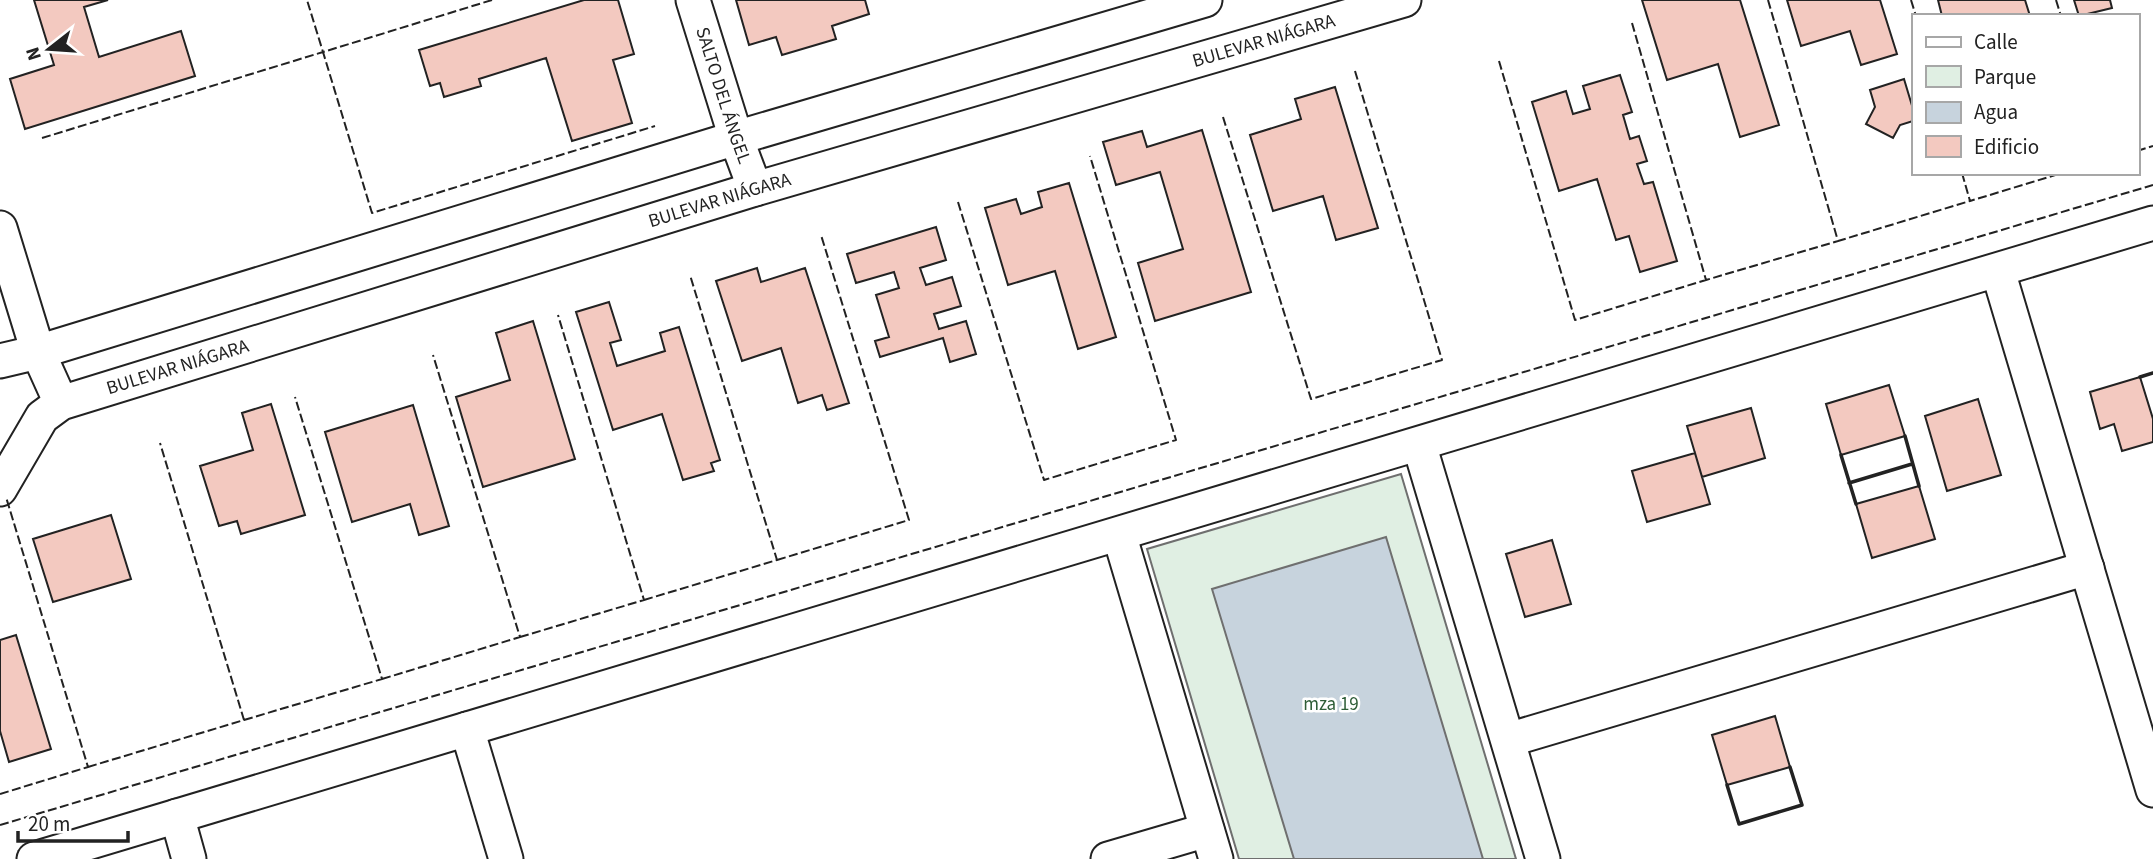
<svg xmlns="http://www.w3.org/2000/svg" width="2153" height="859" font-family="'Source Sans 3',sans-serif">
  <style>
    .green { fill: #e0efe3; stroke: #6f6f6f; stroke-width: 2 }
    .water { fill: #c7d3dd; stroke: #6f6f6f; stroke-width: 2 }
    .building { fill: #f3c9c0; stroke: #222; stroke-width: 2 }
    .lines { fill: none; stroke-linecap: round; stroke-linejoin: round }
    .street-casing { stroke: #222; stroke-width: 37 }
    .street { stroke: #fff; stroke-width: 33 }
    .fence { stroke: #222; stroke-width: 2; stroke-dasharray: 9 3.5; stroke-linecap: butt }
    .wall { stroke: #222; stroke-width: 3.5 }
    .labels { text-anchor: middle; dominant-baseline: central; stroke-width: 5; stroke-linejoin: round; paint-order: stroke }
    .street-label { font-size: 19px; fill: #222; stroke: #fff }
    .park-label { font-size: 19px; fill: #2f5e38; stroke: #fff }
  </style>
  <rect width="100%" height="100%" fill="#fff"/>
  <path class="green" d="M1401,474L1516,859H1239L1147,549Z"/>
  <path class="water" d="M1386,537L1483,859H1294L1212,589Z"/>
  <path class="building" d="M34,0H108L84,7L99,57L181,31L195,76L25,129L10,79L54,65Z
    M584,0H618L634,54L613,60L632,123L572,141L546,58L479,79L481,86L444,97L440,83L430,86L419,50Z
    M736,0H865L869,14L832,26L836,39L782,55L776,37L749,45Z
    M1642,0H1740L1779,125L1740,137L1718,64L1667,80Z
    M1787,0H1880L1897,54L1861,65L1850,31L1801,46Z
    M1938,0H2025L2030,16H1942Z
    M2074,0H2110L2112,8L2079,16Z
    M1620,75L1632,112L1623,115L1630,139L1639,136L1647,161L1637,164L1644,184L1653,182L1677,261L1640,272L1629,236L1616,240L1597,179L1559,191L1532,102L1566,91L1573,114L1590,109L1583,86Z
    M1904,79L1913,109V121L1900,125L1893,138L1866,124L1875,107L1870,90Z
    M1335,87L1378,228L1336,240L1323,196L1273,211L1250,135L1301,119L1295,99Z
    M1202,130L1251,292L1155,321L1138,263L1183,249L1160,172L1116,185L1103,142L1142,131L1147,147Z
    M1069,183L1116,337L1078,349L1055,271L1008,285L985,208L1016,199L1021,214L1042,207L1038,192Z
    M936,227L946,260L920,268L926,285L952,277L961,306L934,314L939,329L966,321L976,354L950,362L943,338L880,357L875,341L889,337L876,295L899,288L894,272L856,283L847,254Z
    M757,268L761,282L805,268L849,403L827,410L822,395L798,403L781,348L742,361L716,281Z
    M609,302L621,340L610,343L617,366L665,351L660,333L679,327L720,460L711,463L714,471L683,480L662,414L613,430L576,312Z
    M533,321L575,459L483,487L456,397L510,380L496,333Z
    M2140,377L2153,419V442L2122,451L2114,424L2100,429L2090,392Z
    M1889,385L1905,436L1841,455L1826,404Z
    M1978,399L2001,475L1947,491L1925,416Z
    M271,404L305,515L241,534L237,521L219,526L200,466L253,450L242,413Z
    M413,405L449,526L419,535L410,504L352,522L325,432Z
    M1751,408L1765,458L1702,477L1687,426Z
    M1695,453L1710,504L1647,522L1632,471Z
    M1919,486L1935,539L1872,558L1856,504Z
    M111,515L131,579L53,602L33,539Z
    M1552,540L1571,604L1525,617L1506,554Z
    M16,635L51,749L9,762L0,731V640Z
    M1775,716L1790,767L1727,785L1712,735Z"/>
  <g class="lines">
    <defs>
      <g id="street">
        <path id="s1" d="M693,0L736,138L755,189"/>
        <path d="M0,228L38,352L61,403"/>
        <path d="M1998,271L2153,790"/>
        <path d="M0,361L38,352L736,138L1205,0"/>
        <path d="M1419,444L1543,859"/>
        <path id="s2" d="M0,489L42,417L61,403L755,189L1404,0"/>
        <path d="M1119,534L1216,859"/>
        <path d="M467,729L506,859"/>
        <path d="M1508,740L2087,568"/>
        <path d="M177,816L189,859"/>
        <path d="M34,859L2153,223"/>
        <path d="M1108,859L1207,830"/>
      </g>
    </defs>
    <use href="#street" class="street-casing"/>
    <use href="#street" class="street"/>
    <path class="fence" d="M492,0L323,52L372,213L655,126
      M1768,0L1838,241L1970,201
      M1911,0L1916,16
      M2056,0L2061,16
      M1632,23L1706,280L1838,241
      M1499,61L1575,320L1706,280
      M1223,117L1311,399L1442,360L1355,71
      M42,138L323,52L307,0
      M2137,151L2153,146
      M1962,173L1970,201L2062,173
      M958,202L1044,480L1176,440L1090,156
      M777,560L909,520L821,235
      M644,600L777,560L690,275
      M520,637L644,600L558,315
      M382,679L520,637L433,355
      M244,720L382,679L295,397
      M88,767L244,720L160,443
      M0,794L88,767L6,497
      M0,825L2153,185"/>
    <path class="wall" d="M2140,377L2153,373
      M1905,436L1919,486
      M1841,455L1856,504
      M1849,483L1912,464
      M1727,785L1739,824L1802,805L1790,767"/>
  </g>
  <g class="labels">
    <g class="street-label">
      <text stroke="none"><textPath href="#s2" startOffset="1363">BULEVAR NIÁGARA</textPath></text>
      <text stroke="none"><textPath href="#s1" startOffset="100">SALTO DEL ÁNGEL</textPath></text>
      <text stroke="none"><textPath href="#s2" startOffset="796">BULEVAR NIÁGARA</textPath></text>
      <text stroke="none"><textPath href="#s2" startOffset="229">BULEVAR NIÁGARA</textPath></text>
    </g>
    <g class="park-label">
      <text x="1331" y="704">mza 19</text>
    </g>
  </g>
  <rect x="1912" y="14" width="228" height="161" fill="#ffffff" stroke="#a7a7a7" stroke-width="2"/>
  <rect x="1926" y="37" width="35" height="10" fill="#ffffff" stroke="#a7a7a7" stroke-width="2"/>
  <text x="1974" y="49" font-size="21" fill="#222222">Calle</text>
  <rect x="1926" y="66" width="35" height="21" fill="#e0efe3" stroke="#a7a7a7" stroke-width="2"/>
  <text x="1974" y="84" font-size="21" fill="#222222">Parque</text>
  <rect x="1926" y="102" width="35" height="21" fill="#c7d3dd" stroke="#a7a7a7" stroke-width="2"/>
  <text x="1974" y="119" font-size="21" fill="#222222">Agua</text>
  <rect x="1926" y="136" width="35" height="21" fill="#f3c9c0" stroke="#a7a7a7" stroke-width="2"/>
  <text x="1974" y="154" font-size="21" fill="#222222">Edificio</text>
  <g transform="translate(49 49) rotate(253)" stroke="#ffffff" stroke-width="5" paint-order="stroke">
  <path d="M0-5L12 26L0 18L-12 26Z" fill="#222222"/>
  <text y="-10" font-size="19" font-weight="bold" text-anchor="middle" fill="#222222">N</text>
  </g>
  <path d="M18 831v10h110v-10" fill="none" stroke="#222222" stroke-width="3.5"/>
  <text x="28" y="831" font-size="21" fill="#222222" stroke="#ffffff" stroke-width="5" paint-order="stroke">20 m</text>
</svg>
